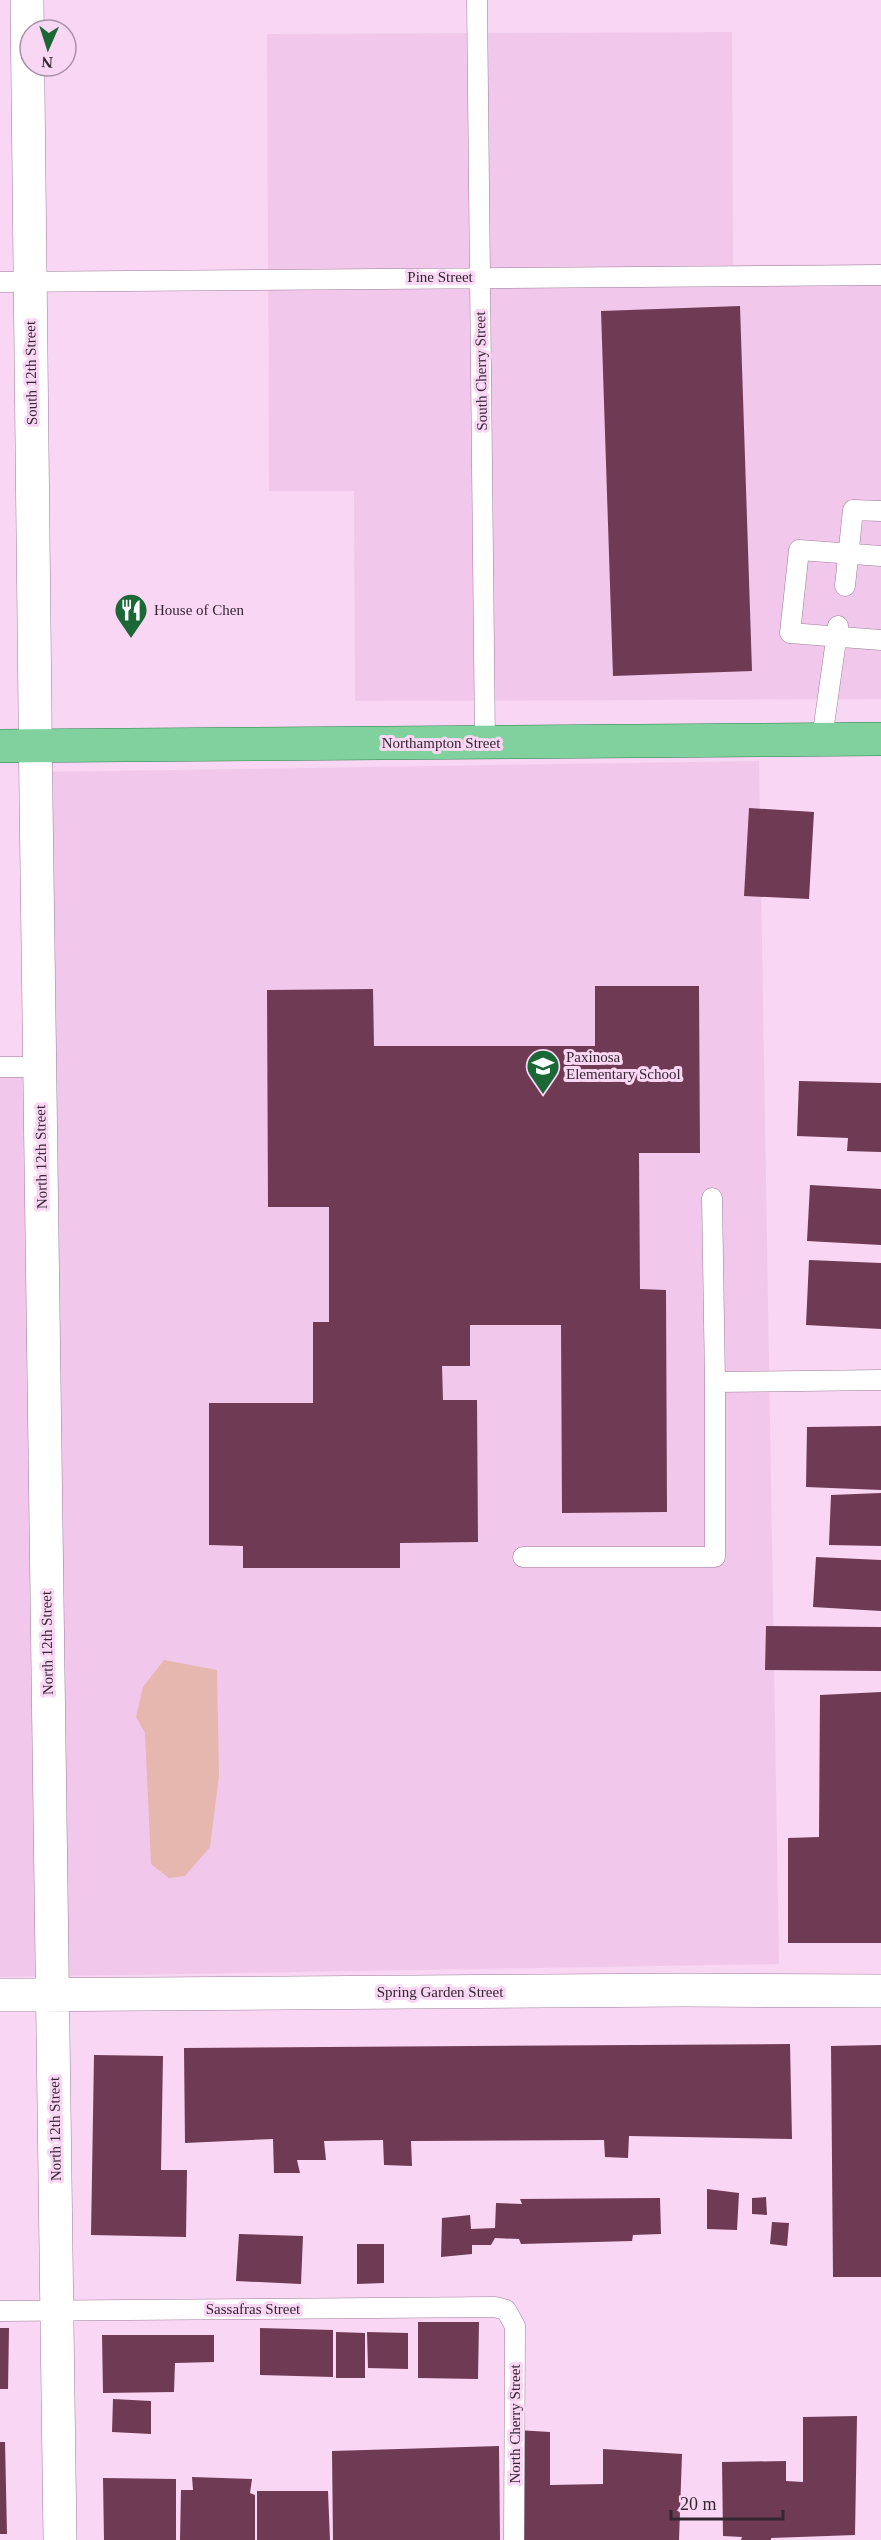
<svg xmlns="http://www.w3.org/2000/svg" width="881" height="2540" font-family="'Times New Roman',serif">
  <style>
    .built { fill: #f1c8eb }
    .green { fill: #e5b7ae }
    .building { fill: #6f3a53 }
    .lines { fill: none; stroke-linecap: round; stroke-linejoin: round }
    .service-casing { stroke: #9d7d99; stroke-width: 21 }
    .minor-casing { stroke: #9d7d99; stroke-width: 34 }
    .primary-casing { stroke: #2f814f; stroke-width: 34 }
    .service { stroke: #fff; stroke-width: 20 }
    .minor { stroke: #fff; stroke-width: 33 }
    .primary { stroke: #81d19e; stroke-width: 33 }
    .labels { text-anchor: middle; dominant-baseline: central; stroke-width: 6; stroke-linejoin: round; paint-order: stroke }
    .street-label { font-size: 15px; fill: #342732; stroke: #f9d6f4 }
    .poi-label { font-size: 15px; fill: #342732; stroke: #f9d6f4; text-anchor: start }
  </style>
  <rect width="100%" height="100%" fill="#f9d6f4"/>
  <path class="built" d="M732,32L733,265L881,264V699L355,701L354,491H269L267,34Z
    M759,761L779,1964L0,1977V1072H41L37,772Z"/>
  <path class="green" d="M164,1660L217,1670L219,1776L210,1847L185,1876L169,1878L151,1864L145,1733L136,1717L143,1687Z"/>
  <path class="building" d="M740,306L752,671L613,676L601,311Z
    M749,808L814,812L809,899L744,896Z
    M595,986H699L700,1153H639L640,1289L666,1290L667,1512L562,1513L561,1325H470V1366H442L443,1400H477L478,1542L400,1543V1568H243V1546L209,1545V1403H313V1322H329V1207H268L267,990L373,989L374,1046H595Z
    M799,1081L881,1083V1152L847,1151L848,1138L797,1136Z
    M810,1185L881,1189V1245L807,1241Z
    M809,1260L881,1263V1329L806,1325Z
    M881,1426V1490L806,1487L807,1427Z
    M881,1493V1546L829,1545L831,1495Z
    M816,1557L881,1560V1611L813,1607Z
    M766,1626L881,1627V1671L765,1670Z
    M881,1692V1943H788V1838L819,1837L820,1695Z
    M790,2044L792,2139L629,2136L628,2158L605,2157L604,2140L411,2141L412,2166L384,2165L383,2140L324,2141L326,2160H297L300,2173H274L273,2139L185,2143L184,2048Z
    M881,2045V2277H833L831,2046Z
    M94,2055L163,2056L161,2170H187L186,2237L91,2235Z
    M707,2189L739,2193L737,2230L707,2229Z
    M766,2197L767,2215L752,2214V2198Z
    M660,2198L661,2234L633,2235L632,2241L521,2244L519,2239L495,2238L491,2245H472V2254L441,2257L442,2218L470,2215L471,2229L495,2228L496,2203L522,2204L520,2199Z
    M772,2222L789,2223L787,2246L770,2244Z
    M239,2234L303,2236L301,2284L236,2281Z
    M357,2244H384V2283L357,2284Z
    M418,2322H479L478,2379L418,2378Z
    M0,2328H9L8,2389H0Z
    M260,2328L333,2330V2377L260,2375Z
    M336,2332L365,2333V2378H336Z
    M367,2332L408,2333V2369L368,2368Z
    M102,2335H214V2362L175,2363L174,2392L103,2393Z
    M113,2399L151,2401V2434L112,2432Z
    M857,2416L855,2535L771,2538V2540H741L742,2537L723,2536L722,2462L786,2461V2481L803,2482V2417Z
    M517,2430L550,2432V2485L603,2484V2449L682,2454L679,2540H518Z
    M0,2442H5L7,2534H0Z
    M499,2446L500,2540H333L332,2451Z
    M192,2477L252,2479L250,2493L255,2495V2540H180L181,2490H193Z
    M103,2478L176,2479V2540H104Z
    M257,2491H328L330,2540H257Z"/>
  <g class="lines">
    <defs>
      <path id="service" d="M477,0L485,742
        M0,282L881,275
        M881,556L799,550L790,633L881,640
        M845,586L853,510L881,511
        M822,739L838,626
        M0,1067H40
        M712,1198L715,1382L881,1380
        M523,1557H715V1382
        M0,2311L495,2307L506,2310L515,2326L514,2540"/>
      <path id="minor" d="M27,0L36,799L60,2540
        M0,1995L685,1990L881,1991"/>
      <path id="primary" d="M0,746L881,739"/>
    </defs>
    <use href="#service" class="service-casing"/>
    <use href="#minor" class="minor-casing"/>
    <use href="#primary" class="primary-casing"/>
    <use href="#service" class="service"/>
    <use href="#minor" class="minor"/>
    <use href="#primary" class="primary"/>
  </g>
  <defs>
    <symbol id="restaurant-pin" viewBox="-11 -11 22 30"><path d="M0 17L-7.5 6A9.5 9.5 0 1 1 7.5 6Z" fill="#1b6736" stroke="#f9d6f4"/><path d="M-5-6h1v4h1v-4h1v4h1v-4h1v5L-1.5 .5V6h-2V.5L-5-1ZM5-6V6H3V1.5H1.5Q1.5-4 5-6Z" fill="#fff"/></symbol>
    <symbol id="school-pin" viewBox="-11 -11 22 30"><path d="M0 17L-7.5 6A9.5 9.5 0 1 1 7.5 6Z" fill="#1b6736" stroke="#f9d6f4"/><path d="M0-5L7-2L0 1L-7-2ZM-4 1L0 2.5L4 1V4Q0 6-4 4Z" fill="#fff"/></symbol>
  </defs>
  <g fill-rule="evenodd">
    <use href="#restaurant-pin" x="112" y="591" width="38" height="52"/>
    <use href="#school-pin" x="524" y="1047" width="38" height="52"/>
  </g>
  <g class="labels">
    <g class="street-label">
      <text x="440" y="277">Pine Street</text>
      <text transform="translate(481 371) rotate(-91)">South Cherry Street</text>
      <text transform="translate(31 373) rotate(-91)">South 12th Street</text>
      <text x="441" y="743">Northampton Street</text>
      <text transform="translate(41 1157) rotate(-91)">North 12th Street</text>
      <text transform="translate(47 1643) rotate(-91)">North 12th Street</text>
      <text x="440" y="1992">Spring Garden Street</text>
      <text transform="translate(55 2129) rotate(-91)">North 12th Street</text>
      <text x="253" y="2309">Sassafras Street</text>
      <text transform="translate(515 2424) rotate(-90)">North Cherry Street</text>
    </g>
    <g class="poi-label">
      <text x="154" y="610">House of Chen</text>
      <text x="566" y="1057">Paxinosa<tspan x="566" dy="17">Elementary School</tspan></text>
    </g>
  </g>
  <g transform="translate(48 48) rotate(183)"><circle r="28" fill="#f9d6f4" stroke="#aa90a6" stroke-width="1.5"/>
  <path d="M0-4.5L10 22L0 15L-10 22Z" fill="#1b6736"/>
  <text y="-9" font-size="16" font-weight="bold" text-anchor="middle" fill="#342732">N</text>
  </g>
  <path d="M671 2510v9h112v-9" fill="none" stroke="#342732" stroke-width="3"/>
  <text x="680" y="2510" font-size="18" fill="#342732" stroke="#f9d6f4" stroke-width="4.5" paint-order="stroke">20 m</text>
</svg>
